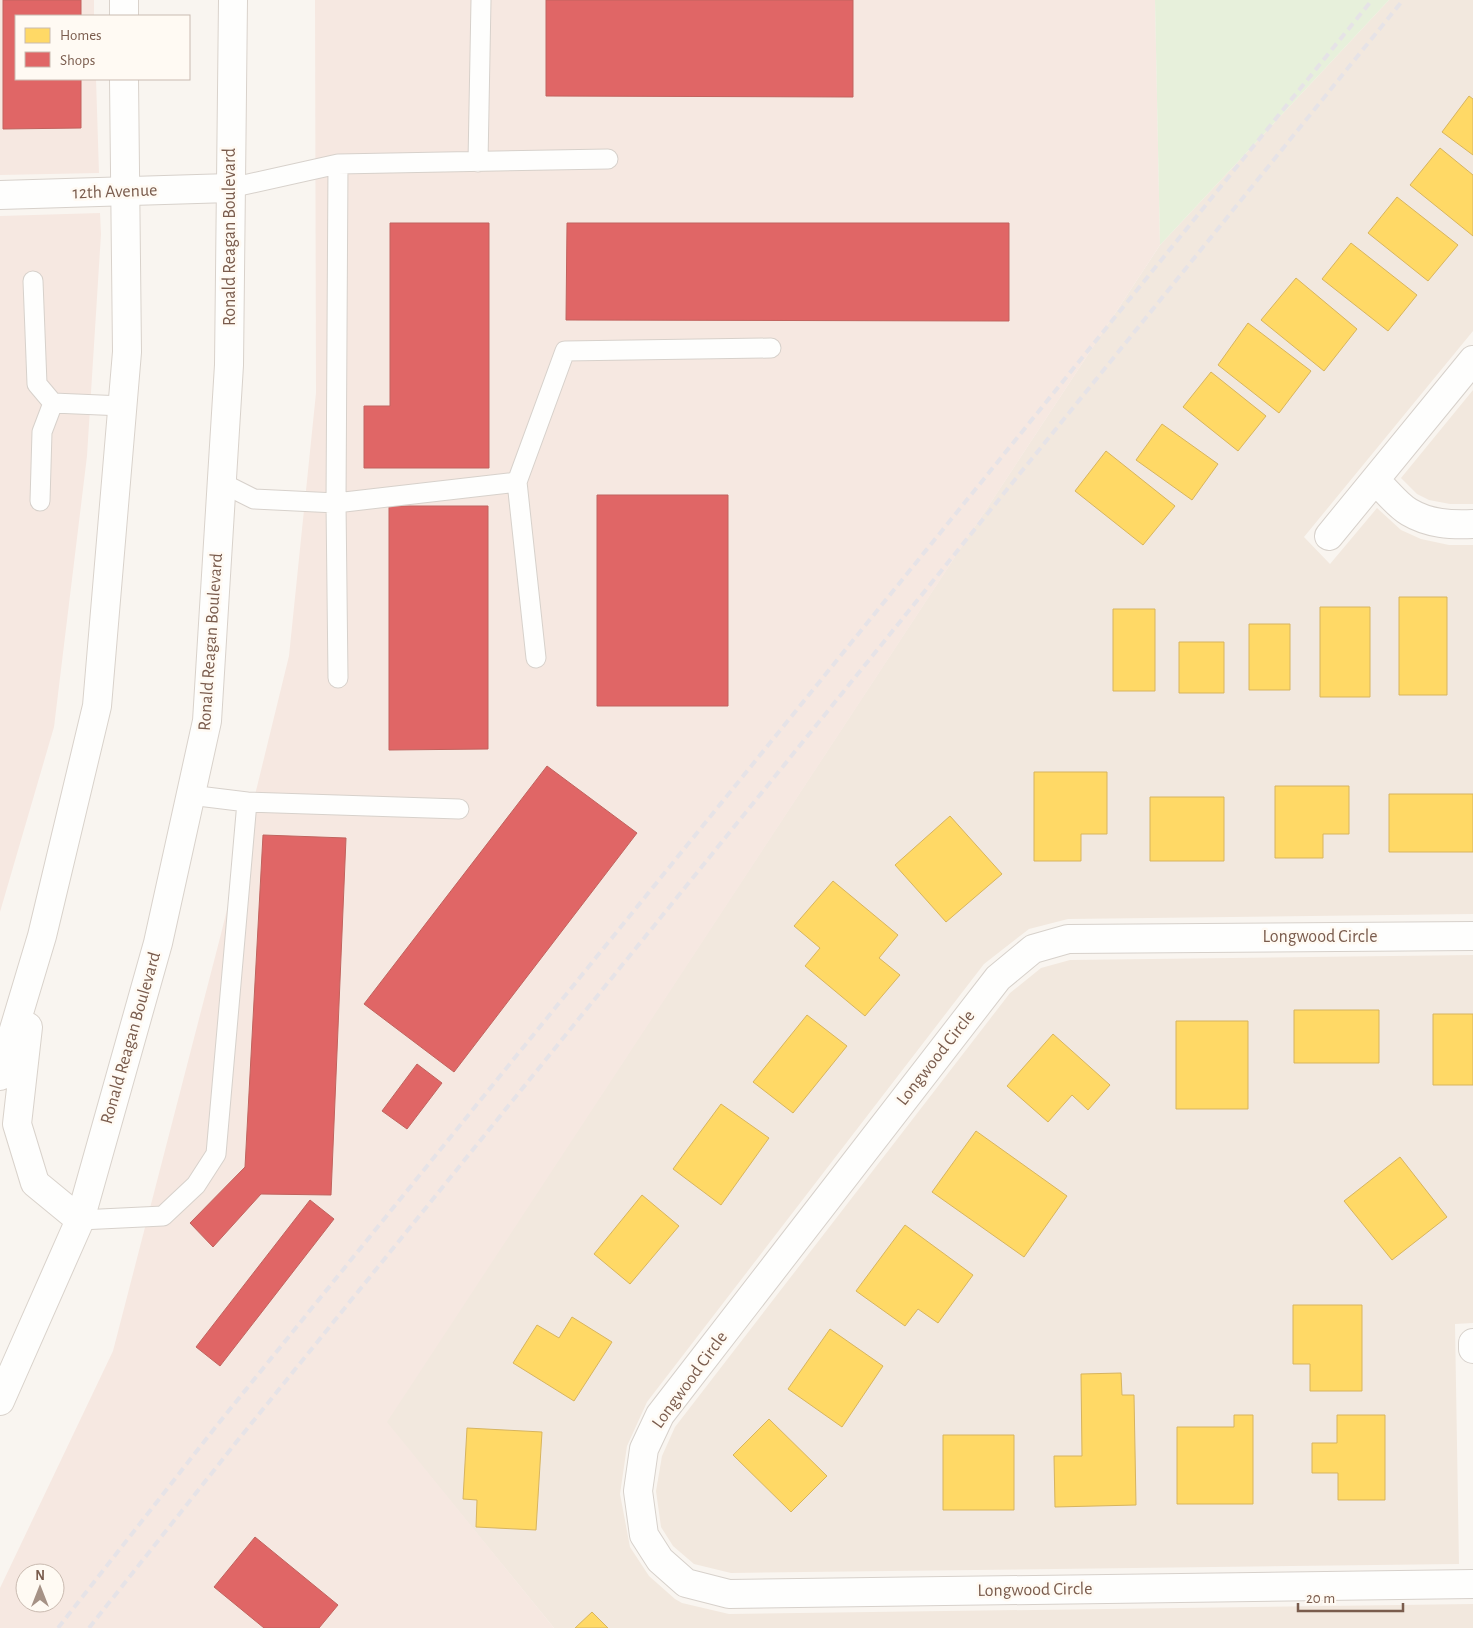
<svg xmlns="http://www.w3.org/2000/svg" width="1473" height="1628" font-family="'Alegreya Sans',sans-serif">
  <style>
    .residential { fill: #f2e8de }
    .commercial { fill: #f6e8e1; fill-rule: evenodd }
    .green { fill: #e7f0db }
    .homes { fill: #ffd966; stroke: #d7b45e }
    .shops { fill: #e06666; stroke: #c1635e }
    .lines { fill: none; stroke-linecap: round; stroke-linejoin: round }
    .lane-casing { stroke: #d7d1cb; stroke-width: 21 }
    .street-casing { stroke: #d7d1cb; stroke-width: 30 }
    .secondary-casing { stroke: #d9d2cb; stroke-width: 30 }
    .lane { stroke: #fefefd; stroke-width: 19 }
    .street { stroke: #fefefd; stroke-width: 28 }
    .secondary { stroke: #fefefd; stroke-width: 28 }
    .rail { stroke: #e6e3e7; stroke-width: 4; stroke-dasharray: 8 5; stroke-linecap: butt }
    .labels { text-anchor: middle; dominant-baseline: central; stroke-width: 5; stroke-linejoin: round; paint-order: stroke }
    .street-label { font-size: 18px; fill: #7a5c4d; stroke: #fffaf3 }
  </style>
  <rect width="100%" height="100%" fill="#f9f5f0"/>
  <path class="residential" d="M1389,0H1473V331L1304,537L1330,564L1377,508L1401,530L1421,539L1449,545H1473V914L1068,919L1029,929L984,964L647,1402L627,1446L620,1494L630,1547L649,1576L675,1599L682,1603L729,1614L1473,1604V1628H554L386,1422L1160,245Z
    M1473,390V504H1450L1429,500L1417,494L1401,478Z
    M1473,955V1323L1455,1324L1459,1564L731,1573L694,1564L673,1546L661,1527L656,1491L662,1456L675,1427L1010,993L1041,968L1070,960Z"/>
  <path class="commercial" d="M0,0H94V16H16V79H96L99,173L0,175Z
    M315,0H1155L1160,245L387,1422L554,1628H0V1588L113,1351L221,934L289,656L316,393ZM25,1573H55V1603H25Z
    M100,213L101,234L87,456L54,727L0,912V216Z"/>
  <path class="green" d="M1155,0H1389L1160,245Z"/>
  <path class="homes" d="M1469,96L1473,99V155L1442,132Z
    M1440,148L1473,175V236L1410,185Z
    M1397,197L1458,245L1428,281L1368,233Z
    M1351,243L1417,295L1388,331L1322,279Z
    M1296,278L1357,329L1324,371L1261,320Z
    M1248,323L1311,371L1279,413L1218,365Z
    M1211,372L1266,416L1238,451L1183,407Z
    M1162,424L1218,464L1192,500L1136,460Z
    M1106,451L1175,506L1143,545L1075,491Z
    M1399,597H1447V695H1399Z
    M1320,607H1370V697H1320Z
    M1113,609H1155V691H1113Z
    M1249,624H1290V690H1249Z
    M1179,642H1224V693H1179Z
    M1034,772H1107V834H1081V861H1034Z
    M1275,786H1349V834H1323V858H1275Z
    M1389,794H1473V852H1389Z
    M1150,797H1224V861H1150Z
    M950,816L1002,874L946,922L895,865Z
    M833,881L898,935L879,958L900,975L865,1016L805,966L820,948L794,926Z
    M1294,1010H1379V1063H1294Z
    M1433,1014H1473V1085H1433Z
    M807,1015L847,1046L793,1113L753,1082Z
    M1176,1021H1248V1109H1176Z
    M1053,1034L1110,1085L1088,1110L1072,1095L1048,1122L1007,1086Z
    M721,1104L769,1138L721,1205L673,1169Z
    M976,1131L1067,1196L1024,1257L932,1192Z
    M1400,1157L1447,1217L1392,1260L1344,1201Z
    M642,1195L679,1226L630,1284L594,1254Z
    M905,1225L973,1275L938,1323L918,1309L905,1326L856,1291Z
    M1293,1305H1362V1391H1310V1364H1293Z
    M572,1317L612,1342L574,1401L513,1363L537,1325L559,1338Z
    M830,1329L883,1366L842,1427L788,1389Z
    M1121,1373L1122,1395H1134L1136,1505L1055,1507L1054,1456H1082L1081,1374Z
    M1234,1415H1253V1504H1177V1427H1234Z
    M1337,1415H1385V1500H1338V1473H1312V1443H1337Z
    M769,1419L827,1476L791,1512L733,1455Z
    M467,1428L542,1432L536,1530L476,1527L477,1500L463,1499Z
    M943,1435H1014V1510H943Z
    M592,1612L608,1628H575Z"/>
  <path class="shops" d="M3,0H81V16H16V79H81V128L3,129Z
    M546,0H853V97L546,96Z
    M390,223H489V468H364V406H390Z
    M567,223H1009V321L566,320Z
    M597,495H728V706H597Z
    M389,506H488V749L389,750Z
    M547,766L637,833L454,1072L364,1004Z
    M263,835L346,838L331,1195L261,1194L213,1247L190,1223L245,1167Z
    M417,1064L442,1083L407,1129L382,1111Z
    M310,1200L334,1219L220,1366L196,1347Z
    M255,1537L338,1605L319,1628H264L214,1587Z"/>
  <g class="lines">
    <defs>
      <path id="lane" d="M478,162L481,0
        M338,164L336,503L338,678
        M230,188L338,164L608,159
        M33,281L37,384L53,403L123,406
        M517,482L536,658
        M222,483L254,499L336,503L517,482L565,351L771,348
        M40,501L42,432L53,403
        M247,802L459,809
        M80,1220L163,1216L196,1185L216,1154L247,802L190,795"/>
      <path id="street" d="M0,195L230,188
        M1375,480C1386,490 1397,505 1409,512C1429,524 1451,525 1473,524
        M1329,536L1473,360
        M1473,936L1068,939L1033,949L998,978L660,1415L644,1449L638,1491L644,1535L660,1560L686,1583L729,1594L1473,1584
        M1473,1343V1349"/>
      <path id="secondary" d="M124,0V16
        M28,1027L17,1124L35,1183L80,1220
        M0,1076L42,936L97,706L127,352L124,79
        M0,1401L80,1220L158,943L207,721L229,365L233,0"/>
    </defs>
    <use href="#lane" class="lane-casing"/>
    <use href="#street" class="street-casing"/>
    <use href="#secondary" class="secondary-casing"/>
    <use href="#lane" class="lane"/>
    <use href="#street" class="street"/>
    <use href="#secondary" class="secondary"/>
    <path class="rail" d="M58,1628L218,1424L1372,0
      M89,1628L238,1440L1403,0"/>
  </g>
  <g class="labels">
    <g class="street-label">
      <text transform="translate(115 192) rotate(-2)">12th Avenue</text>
      <text transform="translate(230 237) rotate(-90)">Ronald Reagan Boulevard</text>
      <text transform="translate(211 642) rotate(-86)">Ronald Reagan Boulevard</text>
      <text x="1320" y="937">Longwood Circle</text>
      <text transform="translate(131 1038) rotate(-74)">Ronald Reagan Boulevard</text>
      <text transform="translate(936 1058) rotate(-52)">Longwood Circle</text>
      <text transform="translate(690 1380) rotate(-54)">Longwood Circle</text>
      <text transform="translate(1035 1590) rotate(-1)">Longwood Circle</text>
    </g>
  </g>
  <rect x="15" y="15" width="175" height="65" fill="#fffaf3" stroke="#cabbb1"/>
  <rect x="25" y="28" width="25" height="15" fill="#ffd966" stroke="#cabbb1"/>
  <text x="60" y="40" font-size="15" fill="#7a5c4d">Homes</text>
  <rect x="25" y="52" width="25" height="15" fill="#e06666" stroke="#cabbb1"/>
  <text x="60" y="65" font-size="15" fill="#7a5c4d">Shops</text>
  <g transform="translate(40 1588)"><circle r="24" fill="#fffaf3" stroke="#cabbb1"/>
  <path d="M0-4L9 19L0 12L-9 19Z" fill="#a69286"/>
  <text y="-8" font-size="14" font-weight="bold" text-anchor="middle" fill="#7a5c4d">N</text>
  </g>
  <path d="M1298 1603v8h105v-8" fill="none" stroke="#7a5c4d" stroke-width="2.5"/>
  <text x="1306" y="1603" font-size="15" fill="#7a5c4d" stroke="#fffaf3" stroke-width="4" paint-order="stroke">20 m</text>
</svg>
